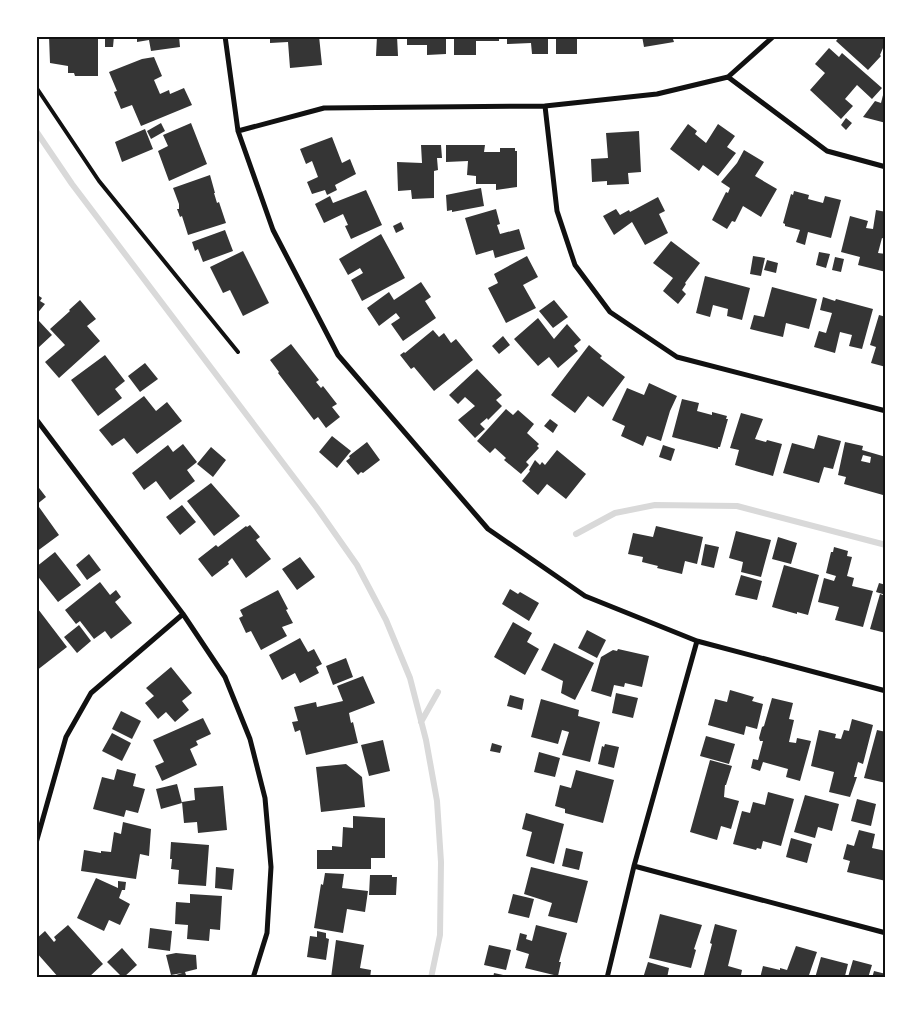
<svg xmlns="http://www.w3.org/2000/svg" width="922" height="1014" font-family="'Playfair Display',serif">
  <style>
    .lines { fill: none; stroke-linecap: round; stroke-linejoin: round }
    .stream { stroke: #d9d9d9; stroke-width: 6 }
    .building { fill: #353535; fill-rule: evenodd }
    .service { stroke: #111; stroke-width: 4 }
    .minor { stroke: #111; stroke-width: 5 }
    .neatline { fill: none; stroke: #111; stroke-width: 2 }
  </style>
  <rect width="100%" height="100%" fill="#fff"/>
  <g class="lines">
    <path class="stream" d="M36,131L72,184L317,508L357,565L386,620L410,678L426,740L437,801L441,862L440,935L431,978
      M576,534L615,513L655,505L737,506L886,545
      M421,722L438,692"/>
  </g>
  <path class="building" d="M49,36H98V76H75L74,73H68V66L50,63Z
    M105,36H114L113,47H105Z
    M137,36H179L180,47L151,51L149,40L137,42Z
    M270,36H319L322,65L290,68L288,42L270,43Z
    M377,36H397L398,56H376Z
    M407,36H446V54L427,55V45H407Z
    M452,36H499V41H476V55H454V38H452Z
    M507,36H548V54H532L531,43L507,44Z
    M556,36H577V54H556Z
    M642,36H672L674,42L644,47Z
    M840,36H886V47L883,48L880,55L881,56L868,70L836,41Z
    M829,48L839,57L842,53L882,88L872,99L857,85L845,99L853,106L841,119L810,90L825,73L815,64Z
    M154,57L162,76L154,80L160,94L169,90L170,94L184,88L192,105L141,126L132,105L121,109L114,92L117,91L109,72L142,59Z
    M884,91H886V123L863,117L875,101L881,103Z
    M846,118L852,123L846,130L841,125Z
    M161,123L165,131L151,139L147,131Z
    M191,123L207,164L169,181L158,151L168,146L163,135Z
    M688,124L697,131L695,134L706,143L718,124L735,136L727,147L736,153L718,176L703,165L699,171L670,149Z
    M145,129L153,149L122,162L115,142Z
    M639,131L641,172L628,173L629,184L607,185V181L592,182L591,159L608,158L606,133Z
    M332,137L342,163L350,159L356,174L335,185L337,190L327,195L325,190L312,194L307,182L318,177L312,161L306,164L300,149Z
    M421,145H441L442,158H437L438,170L434,171V198L412,199L411,190L398,191L397,162L422,163Z
    M446,145H485L484,152H500V148H515V151H517V187L496,190V184H476V176L467,175L468,161L446,162Z
    M744,150L764,162L755,176L777,189L761,217L743,206L735,222L732,221L727,229L712,220L726,192L728,193L730,188L721,182L737,163Z
    M210,175L215,193H214L217,203L219,202L226,223L188,235L182,216L180,217L177,209H179V204L173,188Z
    M481,188L484,206L452,212V210L447,211L446,195Z
    M366,190L382,225L351,239L345,226L348,225L343,214L324,223L315,204L330,196L333,203Z
    M794,191L809,195L808,199L823,203L825,196L841,200L831,238L808,232L805,245L796,242L800,230L785,226V224L783,223L791,194L793,195Z
    M658,197L665,211L659,214L668,233L645,245L632,222L614,235L603,216L616,209L620,215L629,210L630,212Z
    M496,209L500,224L497,225L500,234L519,229L525,249L495,258L493,250L476,255L465,218Z
    M876,210L886,212V236L885,239L882,238L878,253L886,254V272L858,265L860,257L841,252L850,216L868,221L866,228L873,229Z
    M401,222L404,229L396,233L393,226Z
    M225,230L233,251L203,262L198,249L195,251L192,242Z
    M381,234L405,278L362,301L351,280L363,273L360,268L348,275L339,259Z
    M671,241L700,263L685,283L686,284L682,290L686,294L678,304L663,291L673,278L653,263Z
    M243,251L269,303L243,316L230,290L223,293L210,267Z
    M819,252L830,254L826,268L816,265Z
    M527,256L538,277L523,285L536,308L506,323L488,288L498,283L494,274Z
    M753,256L765,258L761,276L750,274Z
    M835,257L844,259L841,272L832,270Z
    M767,260L778,263L776,273L764,270Z
    M705,276L750,288L742,320L727,316L728,309L713,305L710,317L696,313Z
    M421,282L431,297L425,301L436,318L403,341L391,324L400,318L396,313L379,326L367,308L389,292L394,300Z
    M772,287L817,299L809,329L786,323L783,337L750,329L754,315L764,317Z
    M36,294L42,298L40,301L45,304L36,315Z
    M823,297L835,301L836,299L873,309L862,349L849,346L852,335L840,332L835,353L814,347L819,331L826,333L832,313L820,310Z
    M80,300L96,319L87,326L100,341L59,378L45,362L65,345L50,329L70,311L69,310Z
    M554,300L568,317L553,328L539,311Z
    M879,315L886,317V367L871,363L876,347L870,345Z
    M538,318L554,339L567,324L581,340L574,346L578,351L558,368L549,357L538,366L514,339Z
    M39,321L52,335L38,348L36,345V324Z
    M433,330L439,337L444,333L451,343L456,339L473,360L434,391L414,367L411,369L400,355L404,352L405,353Z
    M503,336L510,345L499,354L492,346Z
    M291,344L319,380L316,382L321,388L323,386L337,404L332,407L340,417L326,428L318,417L314,420L278,373L279,372L270,360Z
    M589,345L602,356L600,358L625,377L603,407L588,396L575,413L551,395Z
    M105,355L125,381L115,389L122,398L98,416L71,380Z
    M145,363L158,379L140,392L128,376Z
    M477,369L502,395L496,400L502,406L488,420L487,418L480,424L485,429L475,438L458,420L475,406L465,397L458,404L449,395Z
    M649,383L677,396L670,411L661,441L647,436L643,446L621,436L625,426L612,420L627,388L644,395Z
    M144,396L156,411L167,402L182,421L137,454L124,438L112,446L99,430Z
    M682,399L699,403L697,411L712,415V412L727,416L726,419H728L720,447H718V449L672,437Z
    M506,409L513,415L518,410L534,424L527,433L539,444L537,446L539,448L526,462L529,465L521,474L504,460L506,458L495,448L490,453L477,441Z
    M741,413L763,419L755,439L766,442L767,440L782,444L773,476L735,465L739,450L730,448Z
    M550,419L558,425L553,433L544,426Z
    M818,435L841,441L833,469L824,467L819,483L783,473L792,443L814,449Z
    M332,436L351,451L337,468L319,452Z
    M367,442L380,460L363,473L361,472L358,475L346,461L350,458L349,456Z
    M845,442L863,446L862,450L886,457V484L883,495L844,484L846,477L838,475ZM863,455L871,457L870,463L861,461Z
    M183,444L197,462L187,470L195,481L170,500L156,481L144,490L132,473L168,445L173,452Z
    M663,445L675,449L671,461L659,457Z
    M211,447L226,460L213,477L197,464Z
    M557,450L586,474L566,499L547,484L538,495L522,481L530,471L529,470L535,460L540,465L542,462L545,465Z
    M211,483L240,516L214,536L187,501Z
    M36,484L46,497L36,505Z
    M182,505L196,522L180,535L166,517Z
    M39,507L59,535L36,552V509Z
    M250,525L260,537L256,540L271,559L246,578L232,558L228,562L229,564L212,577L198,559L216,545L218,547L246,526L247,527Z
    M656,526L703,537L697,564L685,561L682,574L657,568L658,566L642,562L643,557L628,554L633,533L653,537Z
    M736,531L771,540L761,577L741,572L743,562L729,558Z
    M778,537L797,543L791,564L772,559Z
    M705,544L719,547L714,568L701,565Z
    M834,547L848,551L847,556L852,557L847,576L854,578L852,586L873,591L863,627L835,620L839,607L818,602L824,578L834,581L836,576L826,573L831,552H833Z
    M55,552L81,585L58,602L36,574V567Z
    M89,554L101,570L87,580L76,565Z
    M300,557L315,577L297,590L282,569Z
    M784,565L819,575L808,615L797,612V614L772,607Z
    M741,575L762,581L757,600L735,595Z
    M100,582L110,595L116,590L121,597L115,602L132,623L111,639L105,631L94,639L80,621L76,624L65,610Z
    M879,583L886,585V595L876,592Z
    M510,589L518,594L520,592L539,603L529,621L502,604Z
    M278,590L288,609L286,610L293,623L282,627L287,636L261,650L251,631L246,633L239,618L243,616L240,610Z
    M880,594L886,596V633L870,629Z
    M38,609L67,647L36,671V610Z
    M513,622L532,633L527,642L539,649L525,675L494,657Z
    M79,625L91,641L77,653L64,637Z
    M587,630L606,640L597,658L578,648Z
    M300,638L308,652L314,649L322,664L316,667L319,673L300,683L295,673L282,680L269,655Z
    M554,643L594,663L575,700L561,693L563,681L541,670Z
    M618,649L649,656L642,687L625,683L624,687L614,685L611,697L591,691L601,657L613,650L617,651Z
    M346,658L353,677L333,685L326,666Z
    M171,667L192,693L182,701L189,710L175,722L166,712L158,719L145,703L154,696L146,688Z
    M363,676L375,703L349,713L351,723L353,722L358,743L306,755L300,730L295,732L292,722L298,721L294,707L316,702L317,707L343,701L337,686Z
    M730,690L754,697L752,701L763,704L757,729L746,726L744,735L708,725L715,699L727,702Z
    M616,693L638,698L633,718L612,713Z
    M510,695L524,699L522,710L507,706Z
    M772,698L793,703L789,719L794,720L789,742L796,743L797,738L811,741L800,781L786,777L788,769L763,762L760,771L751,768L753,759L758,760L763,741H760L759,738L762,727L764,726Z
    M541,699L579,710L578,716L600,722L590,762L562,755L569,732L562,730L558,744L531,737Z
    M121,711L141,721L132,739L112,729Z
    M203,718L211,734L196,741L198,745L190,749L197,765L162,781L155,766L164,762L153,740Z
    M852,719L873,725L863,764L858,762L854,777H857L850,797L829,792L834,772L811,766L819,730L836,734L835,738L841,739L844,730L849,731Z
    M877,730L886,732V783L864,778Z
    M112,733L131,743L122,761L102,751Z
    M706,736L735,744L729,764L700,756Z
    M383,740L390,771L369,776L361,745Z
    M492,743L502,746L500,753L490,751Z
    M605,744L619,747L614,768L598,764L602,746L604,747Z
    M539,752L560,758L555,777L534,772Z
    M710,760L732,766L726,785H725L724,797L739,801L731,829L721,826L717,840L690,832Z
    M346,764L362,777L365,807L321,812L316,767Z
    M117,769L136,774L133,786L145,789L138,813L126,810L124,817L93,809L102,777L114,780Z
    M576,770L614,780L603,823L565,813V809L555,806L560,785L571,788Z
    M177,784L182,803L161,809L156,789Z
    M223,786L227,830L198,833L197,822L184,823L182,802L195,800L194,788Z
    M768,792L794,799L781,846L763,841L761,849L757,848L756,850L733,844L742,811L750,813L753,802L765,805Z
    M805,795L839,804L832,831L818,827L815,838L794,832Z
    M857,799L876,804L871,826L851,821Z
    M526,813L564,824L554,864L526,856L532,832L522,829Z
    M353,816L385,818V858H371V869H317V850H332V846L342,847L343,827L353,828Z
    M123,822L151,829L149,856L140,854L136,879L81,871L84,850L101,853V851L111,852L114,832L121,834Z
    M859,830L875,834L872,848L886,851V881L847,872L850,861L843,859L847,844L854,846Z
    M791,838L812,844L807,863L786,857Z
    M171,842L209,845L206,886L178,884L179,870L171,869L172,859H170Z
    M566,848L583,852L579,870L562,866Z
    M216,867L234,869L232,890L215,888Z
    M531,867L588,881L577,923L548,916L552,903L524,894Z
    M325,873L344,874L342,888L368,891L365,912L347,909L343,933L314,928L321,884L323,885Z
    M370,875H392V877H397L396,895H369Z
    M96,878L118,888V881L126,882L125,890H122L119,898L130,904L120,925L109,920L104,931L77,918Z
    M190,894L222,896L220,930L210,929L209,941L187,939L188,925L175,924L176,902L190,903Z
    M513,894L534,899L529,918L508,913Z
    M660,914L702,925L694,949L696,950L691,968L649,958Z
    M715,924L737,930L728,966L742,970L741,975L748,978H703L712,944L710,943Z
    M68,925L103,964L88,978H59L36,952V939L45,931L54,942L56,940L54,937Z
    M536,925L567,933L559,962H561L558,976L525,968L529,954L516,950L520,933L527,935L526,939L532,941Z
    M150,928L172,931L170,951L148,948Z
    M317,931L326,933V938L329,939L326,960L307,957L310,936L317,937Z
    M336,940L364,945L360,968L371,970L370,978H331Z
    M489,945L511,950L506,970L484,965Z
    M796,946L817,952L808,978H760L763,966L780,970V968L787,970Z
    M122,948L137,965L123,978L107,962Z
    M176,953L196,955L197,969L185,972L187,978H167L182,973L171,975L166,955Z
    M821,957L848,964L845,976L848,977L853,960L872,965L868,978H815Z
    M648,962L669,968L667,978H643Z
    M874,971L886,974V978H872Z
    M494,973L512,977V978H493Z"/>
  <g class="lines">
    <path class="service" d="M36,87L99,181L238,352"/>
    <path class="minor" d="M225,36L238,131L273,230L338,355L488,529L585,596L697,641L886,691
      M728,77L827,151L886,167
      M545,106L557,211L575,265L610,312L677,357L886,411
      M238,131L324,108L545,106L657,94L728,77L774,36
      M36,419L183,614L225,677L250,739L265,798L271,867L267,933L253,978
      M36,843L66,737L91,693L183,614
      M634,866L886,933
      M607,978L634,866L697,641"/>
  </g>
  <rect width="922" height="1014" fill="none" stroke="#ffffff" stroke-width="75"/>
  <rect x="38" y="38" width="846" height="938" class="neatline"/>
</svg>
